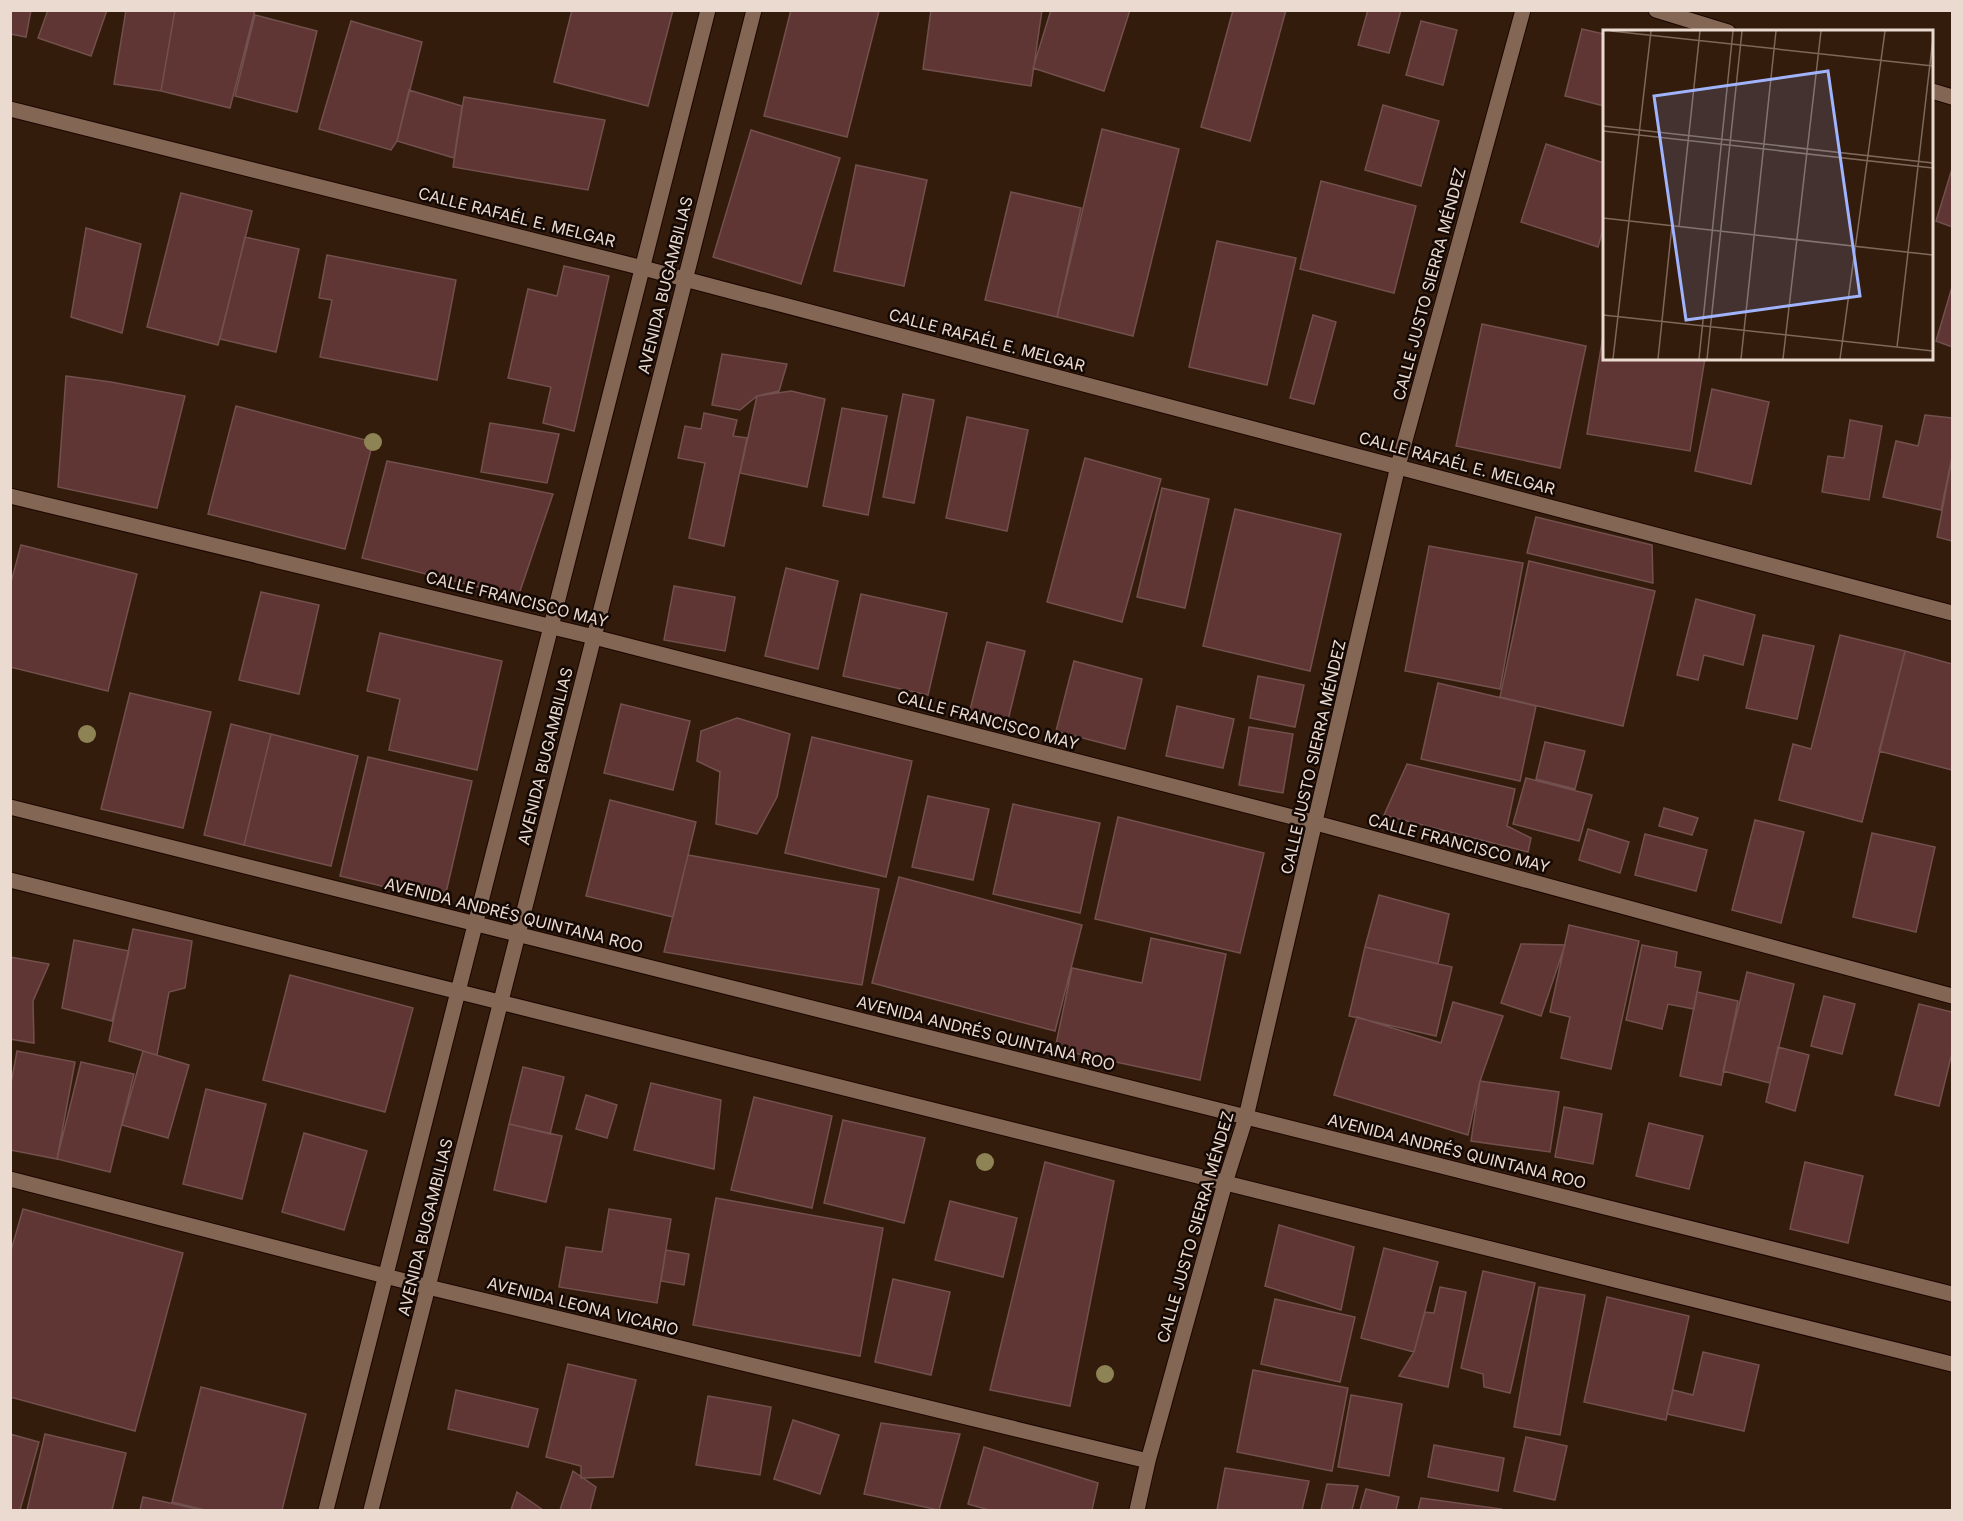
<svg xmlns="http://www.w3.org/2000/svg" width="1963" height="1521" font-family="Inter,sans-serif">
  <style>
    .building { fill: #5f3633; stroke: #72504d; stroke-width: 1.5 }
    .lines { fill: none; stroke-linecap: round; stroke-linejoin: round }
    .minor-casing { stroke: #1b0600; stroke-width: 17 }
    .secondary-casing { stroke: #1b0600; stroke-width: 17 }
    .minor { stroke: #836654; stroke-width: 15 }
    .secondary { stroke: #836654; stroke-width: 15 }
    .tree { fill: #8e8355 }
    .labels { text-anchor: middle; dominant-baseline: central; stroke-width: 5; stroke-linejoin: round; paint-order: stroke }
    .street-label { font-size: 16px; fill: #eadad0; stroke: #140904 }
    .inset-road { fill: none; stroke: #7d685a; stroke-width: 1.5 }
    .view { fill: #a0b3fd; fill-opacity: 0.15; stroke: #a0b3fd; stroke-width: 3 }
    .inset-edge { fill: none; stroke: #eadad0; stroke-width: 3 }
  </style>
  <rect width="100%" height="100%" fill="#341c0c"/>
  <path class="building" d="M10,10H31L26,37L10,34Z
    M48,10H107L91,56L38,38Z
    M126,10H175L161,91L114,84Z
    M175,10H255L230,108L161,91Z
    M572,10H673L648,106L554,82Z
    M791,10L879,11L847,137L764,116Z
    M931,10H1042L1031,86L923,69Z
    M1051,10H1130L1104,91L1033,68Z
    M1233,10H1286L1250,141L1201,127Z
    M1368,10H1401L1389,53L1358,45Z
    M255,15L317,31L297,112L235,96Z
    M351,21L422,42L397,141L391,150L319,129Z
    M1421,21L1457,30L1443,85L1406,75Z
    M1582,29L1604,34V106L1565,96Z
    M409,90L462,106L454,158L397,141Z
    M464,97L605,120L588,190L453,167Z
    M1383,105L1439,121L1421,186L1365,170Z
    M1102,129L1179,149L1133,336L1057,317Z
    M751,130L840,158L801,284L713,257Z
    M1546,144L1604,163V226L1598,247L1521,222Z
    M856,165L927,180L904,286L834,271Z
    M1952,169V227L1936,221Z
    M1321,181L1416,206L1394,293L1300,269Z
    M1011,192L1081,208L1057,317L985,300Z
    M181,193L252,211L218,345L147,327Z
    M86,228L141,244L122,333L71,317Z
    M245,237L299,249L276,352L220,339Z
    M1217,241L1296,258L1267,385L1189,367Z
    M327,255L456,280L437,380L320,357L332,300L319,298Z
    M564,266L609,276L574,431L543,423L551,387L508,378L528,289L557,296Z
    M1952,287V347L1936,341Z
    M1313,315L1336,322L1314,404L1290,398Z
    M1482,324L1586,346L1560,468L1456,446Z
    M1603,336L1604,358H1705L1690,451L1587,434Z
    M722,354L787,364L779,391L757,396L740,410L712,405Z
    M66,376L111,382L185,396L157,508L58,487Z
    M1712,389L1769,402L1751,484L1695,471Z
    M791,391L825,399L807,487L740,473L757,396Z
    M903,394L934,400L914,503L883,497Z
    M236,406L373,442L345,549L208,514Z
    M842,408L887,416L868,515L823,506Z
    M704,413L737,420L733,436L747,438L724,546L689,538L705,463L678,458L685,426L701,429Z
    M1925,415L1952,418V457L1941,510L1883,497L1896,441L1918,446Z
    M967,417L1028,430L1007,531L946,518Z
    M1850,420L1882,426L1869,500L1822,492L1828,456L1844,458Z
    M490,423L559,434L547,483L481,472Z
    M1085,458L1161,479L1122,622L1047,602Z
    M1952,459V541L1937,537Z
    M387,461L553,494L518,597L362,558Z
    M1162,488L1209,499L1185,608L1137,597Z
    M1235,509L1341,534L1310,671L1203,646Z
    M1536,517L1652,545L1653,583L1527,553Z
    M21,545L137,574L108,691L10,667V586Z
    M1429,546L1523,563L1500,689L1405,671Z
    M1529,561L1655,591L1623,726L1500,697Z
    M786,568L838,581L818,669L765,656Z
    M674,586L735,597L725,651L664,640Z
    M261,592L319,605L299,694L239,680Z
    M861,594L947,613L928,695L843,676Z
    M1696,599L1755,615L1743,665L1704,655L1698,680L1677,675Z
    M380,633L502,661L477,770L389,750L400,699L367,691Z
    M1763,635L1814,646L1797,719L1746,708Z
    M1840,635L1905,651L1862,822L1779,800L1793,744L1811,749Z
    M987,642L1025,651L1008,720L970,710Z
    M1905,651L1952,664V770L1879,751Z
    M1074,661L1142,679L1125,749L1056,731Z
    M1258,676L1304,685L1295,727L1250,718Z
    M1438,683L1536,706L1520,781L1421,759Z
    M130,693L211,712L183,828L101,809Z
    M621,704L690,721L673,790L604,773Z
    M1177,706L1234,719L1223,768L1166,756Z
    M737,718L790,734L777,797L757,834L716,824L720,772L697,761L701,731Z
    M231,724L271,734L244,845L204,835Z
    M1249,727L1293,734L1283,793L1239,785Z
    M271,734L358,756L331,866L244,845Z
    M812,737L912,761L886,877L785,853Z
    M1545,742L1585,751L1575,789L1536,779Z
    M368,757L472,781L444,901L340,876Z
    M1407,764L1515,789L1507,826L1531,838L1528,852L1384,815Z
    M1526,778L1592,795L1579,841L1513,824Z
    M928,796L989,809L973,880L912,867Z
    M610,800L696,822L673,917L586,896Z
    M1013,804L1100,823L1080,913L993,894Z
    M1664,808L1698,818L1692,835L1659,826Z
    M1118,817L1264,853L1240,953L1095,919Z
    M1755,820L1804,832L1781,923L1732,910Z
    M1588,829L1629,842L1620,873L1579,860Z
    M1872,833L1935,847L1916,932L1853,917Z
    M1645,834L1707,850L1696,891L1635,875Z
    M688,855L879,889L862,985L664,952Z
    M899,877L1082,925L1055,1031L872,983Z
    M1379,895L1449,914L1438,964L1365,947Z
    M1569,925L1639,941L1611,1069L1561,1058L1570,1017L1550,1012Z
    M133,929L192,941L185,988L169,992L157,1055L109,1041Z
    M1151,938L1226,954L1200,1080L1055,1049L1072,968L1142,983Z
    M74,940L129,951L112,1021L62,1008Z
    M1521,944L1565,945L1541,1016L1501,1003Z
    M1642,945L1677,952L1675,967L1701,972L1694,1009L1668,1004L1662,1029L1626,1020Z
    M1365,947L1452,967L1436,1036L1349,1016Z
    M10,957L49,964L33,1001L34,1043L10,1039Z
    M1747,972L1794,984L1770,1083L1723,1071Z
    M290,975L413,1008L385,1112L263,1080Z
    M1697,992L1738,1001L1721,1085L1680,1076Z
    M1824,996L1855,1004L1842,1054L1811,1046Z
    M1453,1002L1503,1016L1480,1081L1468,1135L1334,1095L1357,1017L1441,1043Z
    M1919,1004L1952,1012V1053L1939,1106L1895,1095Z
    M1778,1047L1809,1055L1795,1111L1766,1102Z
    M17,1051L75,1062L57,1159L10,1150V1089Z
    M143,1051L189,1065L168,1138L122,1125Z
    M81,1062L134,1074L110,1172L57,1159Z
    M523,1067L564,1077L550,1134L509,1124Z
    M1480,1081L1559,1092L1550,1152L1471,1141Z
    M651,1083L721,1100L714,1169L634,1150Z
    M206,1089L266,1104L242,1199L183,1184Z
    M586,1095L617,1105L607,1138L576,1129Z
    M754,1097L832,1116L812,1208L731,1190Z
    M1564,1107L1602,1114L1593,1164L1555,1157Z
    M843,1120L925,1138L904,1223L824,1203Z
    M1649,1123L1703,1136L1689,1189L1636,1176Z
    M509,1124L562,1136L546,1202L494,1190Z
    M304,1133L367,1151L344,1230L282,1212Z
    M1045,1162L1114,1181L1070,1406L990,1390Z
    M1805,1162L1863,1176L1848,1243L1790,1229Z
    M716,1198L883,1228L860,1356L693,1325Z
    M950,1201L1017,1218L1003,1277L935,1260Z
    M23,1209L183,1253L135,1431L10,1397V1254Z
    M609,1209L671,1219L657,1303L559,1287L566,1247L602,1252Z
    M1279,1225L1354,1247L1341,1310L1265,1286Z
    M1384,1248L1438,1262L1414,1352L1361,1338Z
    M666,1250L689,1254L684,1285L661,1281Z
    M1483,1271L1535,1283L1510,1393L1484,1387L1483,1374L1461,1368Z
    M893,1279L950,1292L931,1375L875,1362Z
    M1440,1287L1466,1292L1448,1387L1399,1376L1414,1352L1425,1312L1434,1313Z
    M1539,1287L1585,1295L1560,1435L1514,1427Z
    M1607,1297L1689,1316L1666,1420L1584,1402Z
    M1275,1299L1355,1317L1340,1382L1261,1364Z
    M1703,1352L1759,1365L1744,1431L1667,1414L1673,1390L1693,1395Z
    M568,1364L636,1380L613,1477L581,1478V1466L546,1457Z
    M1253,1370L1348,1388L1332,1471L1237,1452Z
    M201,1387L306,1414L282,1510H205L172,1502Z
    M456,1390L538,1409L528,1447L448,1429Z
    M1351,1395L1402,1404L1389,1476L1338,1467Z
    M708,1396L771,1407L760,1475L696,1465Z
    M793,1420L839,1435L820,1494L774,1479Z
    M881,1423L960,1434L939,1510L864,1494Z
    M10,1434L39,1442L20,1510H10Z
    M45,1434L126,1453L112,1510H27Z
    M1526,1437L1567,1446L1555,1500L1514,1491Z
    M1434,1445L1504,1458L1498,1491L1428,1477Z
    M984,1447L1098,1483L1092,1510H989L968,1504Z
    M1225,1468L1309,1481L1302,1510H1217Z
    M573,1471L596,1487L590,1510H560Z
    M1327,1484L1358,1486L1352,1510H1321Z
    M1366,1489L1399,1497L1396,1510H1360Z
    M517,1492L543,1510H511Z
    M143,1497L201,1510H140Z
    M1421,1498L1501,1509L1500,1510H1418Z"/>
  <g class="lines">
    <defs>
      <path id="minor" d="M1656,10L1728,32
        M1932,91L1952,97
        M10,109L643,268L1952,613
        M10,496L594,637L1316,823L1952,996
        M10,1179L428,1287L1148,1461
        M1137,1510L1148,1461L1225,1183L1246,1117L1398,466L1523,10"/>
      <path id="secondary" d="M10,807L1952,1294
        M10,880L1952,1364
        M326,1510L708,10
        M371,1510L754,10"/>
    </defs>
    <use href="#minor" class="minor-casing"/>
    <use href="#secondary" class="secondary-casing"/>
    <use href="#minor" class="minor"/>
    <use href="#secondary" class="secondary"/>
  </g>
  <g class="tree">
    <circle cx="373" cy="442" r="9"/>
    <circle cx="87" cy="734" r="9"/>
    <circle cx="985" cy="1162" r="9"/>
    <circle cx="1105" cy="1374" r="9"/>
  </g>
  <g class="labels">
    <g class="street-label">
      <text transform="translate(517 217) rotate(14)">CALLE RAFAÉL E. MELGAR</text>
      <text transform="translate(1429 284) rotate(-75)">CALLE JUSTO SIERRA MÉNDEZ</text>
      <text transform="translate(665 285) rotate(-76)">AVENIDA BUGAMBILIAS</text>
      <text transform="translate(987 340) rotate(15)">CALLE RAFAÉL E. MELGAR</text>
      <text transform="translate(1457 463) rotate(15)">CALLE RAFAÉL E. MELGAR</text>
      <text transform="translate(517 599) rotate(14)">CALLE FRANCISCO MAY</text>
      <text transform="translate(988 720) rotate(15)">CALLE FRANCISCO MAY</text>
      <text transform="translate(545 756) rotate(-76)">AVENIDA BUGAMBILIAS</text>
      <text transform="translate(1313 757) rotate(-77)">CALLE JUSTO SIERRA MÉNDEZ</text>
      <text transform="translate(1459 843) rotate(15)">CALLE FRANCISCO MAY</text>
      <text transform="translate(514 915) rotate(14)">AVENIDA ANDRÉS QUINTANA ROO</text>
      <text transform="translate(986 1033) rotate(14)">AVENIDA ANDRÉS QUINTANA ROO</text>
      <text transform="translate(1457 1151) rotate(14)">AVENIDA ANDRÉS QUINTANA ROO</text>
      <text transform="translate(425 1227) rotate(-76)">AVENIDA BUGAMBILIAS</text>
      <text transform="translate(1195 1227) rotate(-74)">CALLE JUSTO SIERRA MÉNDEZ</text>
      <text transform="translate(583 1306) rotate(14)">AVENIDA LEONA VICARIO</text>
    </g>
  </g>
  <g transform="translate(1603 30)">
    <rect width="330" height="330" fill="#341c0c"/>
    <path class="inset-road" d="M8,1L330,36M0,96L330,133M0,101L330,138M0,188L330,225M76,196L97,1M0,285L330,321M294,317L330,8M10,329L48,1M55,329L69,195M96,329L130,1M104,329L139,1M138,329L173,1M180,329L218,1M237,329L282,1"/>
    <path class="view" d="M225,41L257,266L83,290L51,66Z"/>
    <rect width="330" height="330" class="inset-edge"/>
  </g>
  <rect width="1963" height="1521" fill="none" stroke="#eadad0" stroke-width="24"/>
</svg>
